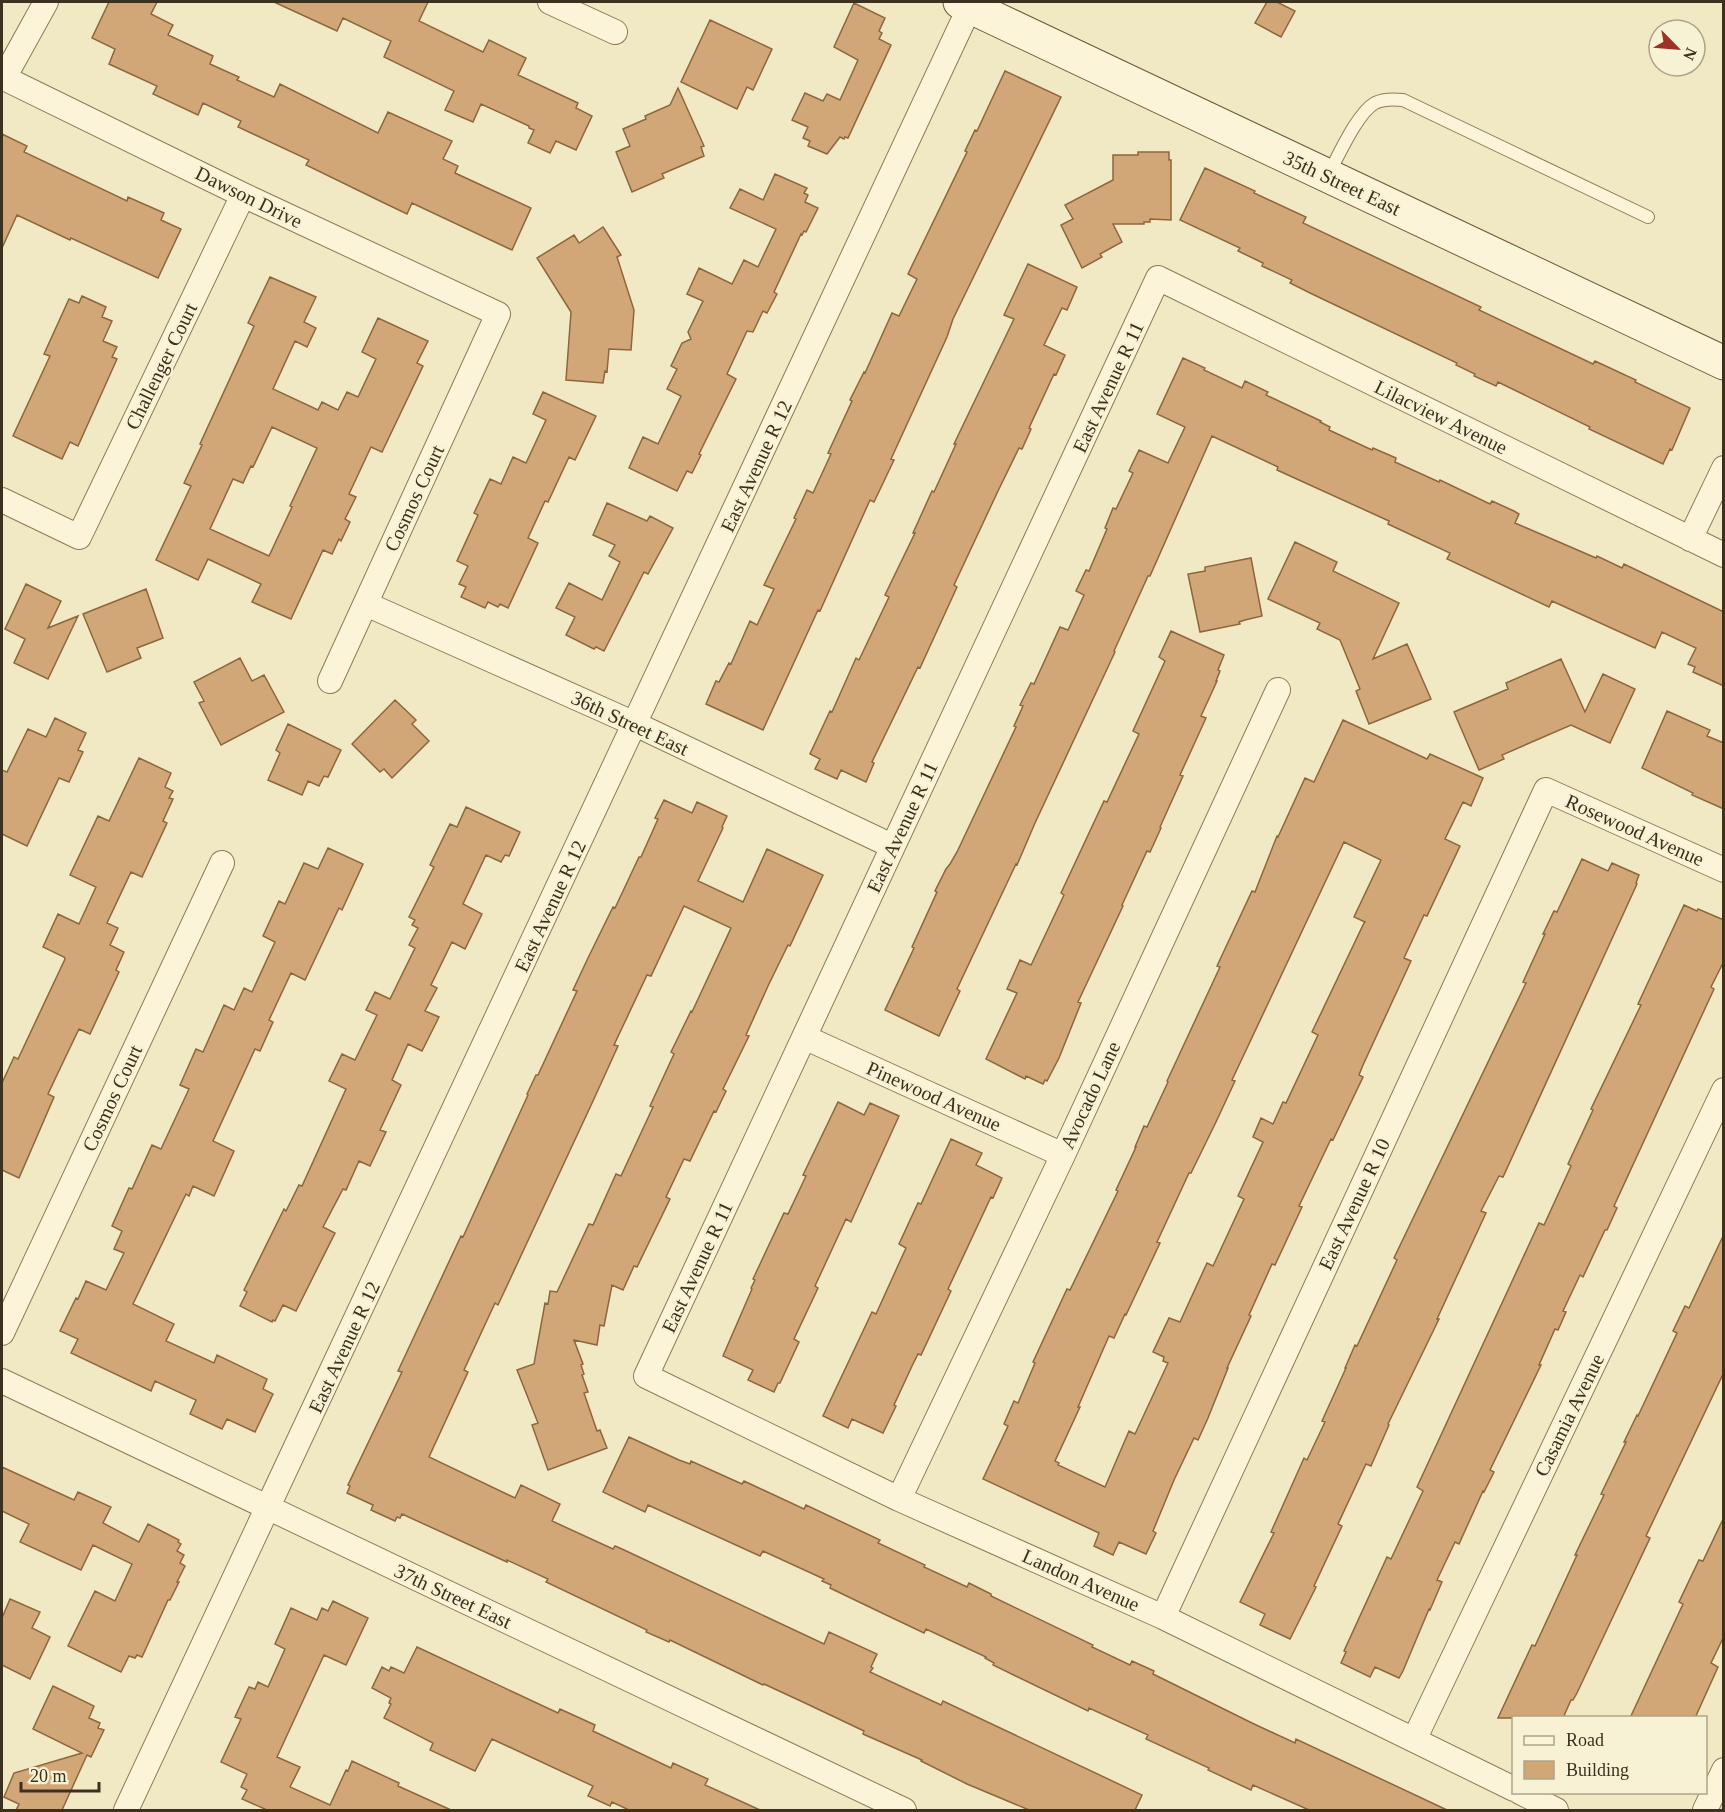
<svg xmlns="http://www.w3.org/2000/svg" width="1725" height="1812" font-family="'Times New Roman',serif">
  <style>
    .building { fill: #d2a778; stroke: #8e663d; stroke-width: 1.5; fill-rule: evenodd }
    .lines { fill: none; stroke-linecap: round; stroke-linejoin: round }
    .lane-casing { stroke: #8d7b59; stroke-width: 14 }
    .street-casing { stroke: #8d7b59; stroke-width: 26 }
    .secondary-casing { stroke: #6f5b3c; stroke-width: 35 }
    .lane { stroke: #fbf4d8; stroke-width: 12 }
    .street { stroke: #fbf4d8; stroke-width: 24 }
    .secondary { stroke: #fbf4d8; stroke-width: 33 }
    .labels { text-anchor: middle; dominant-baseline: central; stroke-width: 4.5; stroke-linejoin: round; paint-order: stroke }
    .street-label { font-size: 20px; fill: #3c301e; stroke: #f8f2d4 }
  </style>
  <rect width="100%" height="100%" fill="#f1e9c4"/>
  <path class="building" d="M109,2H157L151,14L173,25L168,35L213,56L210,64L239,77L237,80L274,97L280,84L378,133L388,112L452,141L443,159L458,166L455,173L531,208L512,250L412,203L407,214L380,201L306,165L309,160L238,127L241,121L203,103L198,115L153,94L157,86L109,64L115,49L92,38Z
    M274,2H428L419,21L483,52L489,40L526,58L518,75L578,103L576,108L592,116L576,150L556,141L550,153L528,143L534,130L529,128V126L481,104L473,122L445,110L454,91L384,57L391,41L343,18L337,31Z
    M1267,2H1277L1295,11L1281,37L1255,23Z
    M854,3L885,18L879,31L882,33L879,39L891,45L848,138L845,137L844,139L840,137L827,154L808,146L810,141L803,138L808,127L792,120L805,93L823,101L827,94L840,100L858,60L834,47Z
    M710,20L772,49L753,90L747,87L737,109L681,82Z
    M1005,71L1061,97L953,319L947,337L891,459L894,460L874,502L870,500L820,611L818,610L763,730L706,704L716,681L719,682L729,663L731,664L750,621L757,625L774,589L764,585L796,519L794,518L807,490L813,493L831,454L828,453L852,401L850,400L864,372L865,373L892,313L899,316L917,279L908,274L967,152L965,151L975,130L977,131Z
    M678,88L704,146L701,147L704,156L662,174L664,178L632,192L616,152L630,146L623,129L646,119L645,116L670,105Z
    M2,134L27,146L24,152L127,201L128,197L164,213L161,220L181,229L158,278L71,238L70,240L17,215L2,248Z
    M1138,152H1169V160H1171V220L1150,219V222H1144V224H1113L1122,242L1100,254L1102,257L1082,268L1061,225L1073,219L1065,205L1113,180V155H1138Z
    M1205,168L1255,191L1254,193L1306,217L1303,223L1481,307L1479,310L1593,364L1595,361L1636,380L1635,382L1690,408L1672,450L1670,449L1663,464L1589,429L1590,427L1498,382L1496,386L1474,376L1475,374L1456,365L1457,363L1310,293L1290,283L1292,280L1262,266L1263,263L1238,251L1240,248L1180,220Z
    M775,174L807,188L804,193L808,195L805,202L818,208L806,232L804,231L802,235L801,234L774,292L777,294L767,313L763,311L753,332L747,331L727,374L736,379L699,454L701,455L692,473L687,471L677,491L629,468L643,437L658,444L681,396L667,389L677,369L671,366L682,343L691,339L688,332L703,301L687,294L699,268L732,284L744,260L758,267L776,229L730,208L740,189L763,200Z
    M603,227L621,255L617,257L634,310L631,350L609,349L607,372L605,371L603,383L566,380L571,312L537,258L574,235L579,243Z
    M1028,264L1077,287L1067,310L1062,308L1044,345L1065,355L1056,375L1054,374L1029,428L1031,429L1022,449L1019,448L998,491L954,585L957,587L931,644L920,668L918,667L872,762L874,763L866,782L841,770L837,779L815,769L820,759L810,754L830,711L832,712L856,658L859,660L889,597L885,595L915,533H913L932,491L934,492L956,444H954L1014,319L1004,315Z
    M270,277L316,297L304,322L316,328L307,347L295,341L273,389L318,410L322,402L338,410L347,392L358,397L376,359L362,352L378,318L428,341L417,363L423,366L382,452L371,447L349,494L356,497L345,519L350,522L341,541L339,539L332,554L323,550L291,619L252,602L261,584L208,559L198,580L156,560L191,486L184,483L202,445L200,444L254,326L248,323ZM272,427L317,448L290,506L292,507L269,556L210,529L233,479L243,483L251,466L253,467Z
    M82,296L106,307L102,317L112,321L103,341L117,347L112,357L117,359L78,446L70,442L62,459L13,436L50,356L44,354L69,299L79,303Z
    M1183,358L1205,368L1204,370L1242,388L1245,381L1268,392L1266,395L1321,421L1320,422L1330,427L1329,430L1372,450L1373,448L1396,458L1395,462L1439,482L1440,480L1490,504L1492,501L1514,511L1519,514L1515,523L1596,558L1597,556L1622,568L1624,564L1724,612V686L1693,672L1695,667L1688,664L1696,648L1662,632L1655,648L1552,601L1549,607L1447,559L1450,553L1388,524L1389,521L1277,470L1278,467L1212,436L1150,576H1148L1114,651L1115,652L1035,823L1017,865L1016,864L957,989L960,991L939,1036L885,1010L914,948L912,947L937,892L935,891L946,869L950,864L957,852L1016,727L1014,726L1023,706L1020,705L1031,683L1034,684L1060,627L1068,630L1084,595L1076,591L1086,570L1089,571L1107,529L1105,528L1113,508L1116,509L1133,473L1129,471L1139,450L1168,463L1185,427L1157,414Z
    M543,392L596,416L575,460L569,457L548,502L545,501L528,538L538,543L508,608L500,604L498,607L488,602L485,608L461,597L466,587L459,584L468,566L457,561L478,515L474,513L490,479L501,484L513,457L526,463L546,420L533,414Z
    M607,503L647,521L650,516L673,528L648,574L644,572L604,651L596,647L594,649L566,635L575,617L556,608L569,583L602,600L620,562L609,556L615,545L593,535Z
    M1295,542L1337,562L1333,571L1399,603L1373,659L1407,644L1431,699L1369,724L1356,691L1360,689L1340,640L1317,629L1320,623L1268,599Z
    M1251,558L1262,616L1245,620L1239,622L1240,624L1200,632L1188,574L1205,571V567Z
    M26,584L61,601L48,628L78,616L48,679L14,663L25,639L5,629Z
    M146,589L163,638L137,648L141,658L107,672L83,614Z
    M1171,631L1224,655L1218,670L1220,671L1216,681H1217L1201,716L1206,718L1180,775L1183,776L1160,827L1161,828L1150,852L1147,851L1122,905L1123,906L1078,1002L1081,1003L1059,1058L1047,1081L1045,1080L1043,1084L1026,1076L1025,1079L986,1059L1017,993L1007,989L1020,960L1031,965L1032,963L1064,895L1061,893L1104,801L1107,802L1139,734L1133,731L1165,661L1159,657Z
    M240,658L252,681L264,675L284,712L221,745L199,703L204,701L194,682Z
    M1561,659L1585,712L1603,674L1635,689L1610,743L1571,725L1502,755L1504,759L1479,770L1454,712L1508,689L1506,683Z
    M395,700L416,720L412,724L429,741L392,778L384,769L380,772L352,744Z
    M1667,711L1710,730L1707,736L1724,743V809L1692,795L1693,793L1642,768Z
    M55,718L86,733L78,750L83,752L69,782L59,778L27,846L2,834V770L7,772L28,729L46,737Z
    M1343,720L1427,759L1430,754L1483,778L1471,806L1463,802L1445,839L1460,846L1427,916L1424,915L1404,958L1411,961L1363,1065L1359,1075L1363,1077L1333,1140L1331,1139L1299,1206L1302,1207L1275,1265L1272,1264L1249,1315L1251,1316L1227,1368H1228L1208,1418L1198,1440L1194,1438L1174,1480L1153,1531L1156,1533L1146,1554L1119,1542L1113,1555L1094,1546L1099,1533L983,1479L1008,1426L1004,1424L1014,1401L1018,1403L1035,1363L1033,1362L1067,1289L1070,1290L1118,1191L1116,1190L1136,1147H1135L1144,1126L1147,1127L1168,1082L1167,1081L1220,967L1217,966L1252,891L1255,892L1277,836L1278,837L1305,778L1314,782ZM1344,842L1381,860L1354,917L1365,922L1364,923L1312,1032L1318,1035L1286,1103L1283,1102L1273,1124L1261,1118L1253,1137L1263,1142L1238,1196L1244,1199L1213,1266L1207,1263L1180,1322L1169,1318L1153,1352L1164,1357L1163,1361L1168,1363L1135,1434L1129,1431L1105,1487L1058,1465L1059,1463L1055,1461L1080,1407H1078L1109,1336L1114,1338L1125,1314L1126,1315L1160,1243L1157,1242L1189,1173H1191L1216,1122L1235,1081L1232,1080Z
    M288,724L341,750L328,777L324,776L319,786L308,781L302,795L268,780L280,753L276,750Z
    M139,758L171,773L165,787L173,791L169,798L173,799L163,821L167,823L142,877L131,872L107,923L118,928L110,945L124,952L116,970L119,972L90,1034L79,1029L66,1056L48,1094L54,1097L19,1178L2,1170V1083L14,1057L18,1059L65,959L64,957L43,947L58,914L79,924L96,887L70,875L98,816L109,821Z
    M664,800L692,813L697,802L727,816L722,827L723,828L698,881L743,902L767,849L823,875L790,946L788,945L768,986L746,1035L749,1036L723,1089L726,1091L716,1112L714,1111L690,1161L684,1159L666,1197L670,1199L637,1267L634,1266L623,1290L612,1285L604,1326L600,1325L597,1345L574,1340L583,1364L581,1365L584,1374L582,1375L588,1392L584,1393L597,1431L600,1430L607,1448L548,1470L532,1425L538,1423L517,1370L534,1364L545,1303L548,1304L550,1291L557,1292L589,1224L593,1225L616,1174L621,1176L653,1107L650,1106L674,1054L671,1052L691,1011L692,1012L731,928L684,906L651,976L647,975L614,1045L618,1046L593,1101L498,1305L495,1303L464,1370L468,1372L429,1457L515,1498L521,1485L560,1504L552,1521L613,1549L615,1546L622,1549L824,1644L829,1632L877,1654L871,1667L873,1668L870,1672L941,1705L943,1701L1142,1795L1135,1810H1029L967,1784L921,1761L922,1760L863,1734L864,1731L805,1703L764,1684L763,1685L670,1640L669,1642L646,1632L647,1630L546,1582L548,1579L507,1560V1562L402,1514L400,1518L397,1517L395,1521L371,1510L373,1505L347,1493L350,1486L348,1485L402,1372L398,1371L461,1236L463,1237L528,1095L527,1094L536,1075H538L577,991L573,990L588,958L613,907L615,908L639,857H641L658,819L655,818Z
    M466,807L520,832L509,856L505,855L501,862L486,855L463,904L482,914L465,949L452,942L431,985L437,988L425,1011L439,1017L422,1051L408,1044L392,1080L401,1085L380,1130L386,1132L370,1166L359,1161L346,1190L343,1189L323,1227L335,1233L296,1311L283,1305L275,1321L273,1320L272,1322L240,1306L247,1292L244,1290L284,1209L286,1211L299,1185L302,1186L346,1089L329,1081L342,1054L355,1060L377,1015L366,1010L375,992L390,999L415,948L409,945L418,928L412,925L415,920L409,917L434,867L430,865L450,824L457,827Z
    M328,848L363,864L342,910L339,908L305,980L291,973L269,1020L273,1022L260,1051L255,1049L213,1141L234,1151L214,1196L193,1186L189,1196L186,1194L133,1304L174,1324L166,1341L214,1363L217,1355L267,1379L263,1389L273,1394L255,1432L227,1419L222,1429L190,1414L196,1400L155,1381L151,1391L71,1353L78,1339L60,1331L76,1298L78,1299L86,1281L106,1290L124,1253L114,1249L122,1231L112,1226L129,1188L132,1189L152,1145L161,1149L189,1089L180,1085L196,1049L203,1052L224,1005L234,1010L244,988L252,992L275,942L263,936L279,901L285,904L304,863L318,869Z
    M1582,859L1608,871L1612,863L1639,875L1636,883L1637,884L1503,1177L1499,1176L1481,1211L1486,1213L1437,1319H1439L1388,1424L1389,1425L1371,1466L1366,1464L1338,1524L1342,1526L1314,1586L1316,1587L1290,1639L1260,1625L1265,1614L1240,1602L1274,1533L1271,1532L1304,1458L1307,1460L1325,1422L1322,1421L1346,1368H1345L1355,1345L1357,1346L1397,1260L1394,1258L1526,983L1523,982L1545,934H1543L1554,911L1557,912Z
    M1684,905L1697,911L1698,909L1724,920V961L1711,987L1714,989L1614,1206L1617,1208L1607,1230H1605L1583,1277L1580,1275L1563,1311L1566,1312L1558,1330L1555,1329L1539,1365H1541L1490,1470L1494,1472L1484,1492L1483,1491L1459,1544L1455,1542L1437,1580L1442,1582L1430,1610L1429,1609L1403,1671L1399,1678L1375,1667L1370,1677L1341,1663L1346,1652L1344,1651L1387,1557L1391,1559L1423,1491L1417,1487L1539,1223L1544,1225L1571,1166L1568,1164L1593,1110L1591,1109L1641,1005L1638,1004Z
    M838,1102L864,1115L870,1103L899,1116L851,1222L846,1219L815,1286L818,1288L794,1339L799,1342L780,1383H778L774,1392L748,1380L753,1370L723,1356L752,1289L751,1288L755,1280L753,1279L784,1213L788,1214L806,1176L803,1175Z
    M951,1139L982,1153L976,1165L1002,1178L993,1198L991,1197L948,1289L951,1291L921,1355L918,1354L912,1366L894,1405L896,1406L883,1433L852,1419L848,1428L823,1416L872,1312L876,1314L906,1248L899,1244L918,1203L921,1204Z
    M1724,1234V1372L1646,1536L1650,1538L1577,1693L1573,1700H1571L1563,1718H1498L1532,1645L1535,1646L1577,1555H1575L1604,1495L1601,1494L1626,1442H1624L1637,1415L1638,1416L1677,1333L1673,1331L1685,1306L1689,1308Z
    M629,1437L679,1460L690,1464L691,1461L742,1484L744,1481L804,1509L806,1505L880,1540L878,1543L925,1565L924,1567L967,1587L969,1583L991,1594V1596L1093,1645L1092,1647L1130,1665L1132,1661L1154,1671L1153,1674L1252,1723L1295,1743L1296,1739L1447,1810H1309L1253,1785L1251,1790L1208,1770L1209,1768L1146,1739L1148,1735L1089,1708L1088,1711L993,1665L994,1663L985,1658L986,1657L926,1629L924,1633L882,1613L830,1588L831,1585L822,1581L824,1579L763,1551L760,1556L648,1505L645,1512L603,1492Z
    M2,1467L74,1500L78,1492L111,1507L103,1523L139,1542L148,1524L179,1540L178,1542L181,1544L177,1551L184,1555L180,1563L185,1566L177,1582H179L170,1600H168L142,1657L137,1655L135,1658L129,1656L121,1672L68,1646L95,1591L115,1601L132,1564L93,1545L81,1570L20,1542L29,1524L2,1511Z
    M1724,1517V1636L1711,1663L1718,1667L1695,1718H1630L1683,1604L1679,1602L1699,1560L1703,1561Z
    M10,1599L40,1612L32,1628L50,1637L30,1679L2,1665V1618Z
    M333,1601L368,1618L346,1665L324,1655L277,1757L300,1767L290,1787L330,1805L346,1770L348,1771L352,1761L399,1783L398,1786L451,1810H267L242,1799L247,1790L241,1787L247,1774L221,1762L241,1719L235,1717L249,1687L255,1689L258,1682L268,1687L285,1649L275,1644L291,1608L317,1620L322,1608L328,1611Z
    M417,1647L558,1713L560,1709L595,1725L593,1731L671,1768L673,1763L708,1779L705,1785L760,1810H629L612,1802L610,1806L588,1796L593,1786L492,1739L475,1771L430,1750L433,1743L384,1718L391,1704L389,1703L391,1698L372,1688L382,1667L389,1671L391,1667L404,1673Z
    M53,1686L94,1706L89,1718L100,1723L98,1728L104,1730L91,1757L87,1755L62,1810H16L19,1804L4,1797L14,1773L82,1753L33,1729Z"/>
  <g class="lines">
    <defs>
      <path id="lane" d="M1328,175C1338,157 1357,113 1375,103C1383,99 1393,99 1403,100L1648,217"/>
      <path id="street" d="M550,2L615,32
        M2,77L243,195L498,314L330,681
        M4,78L46,2
        M2,500L79,537L243,195
        M1690,539L1724,468
        M366,604L635,724L892,846
        M804,1037L1063,1155
        M2,1333L222,863
        M2,1381L904,1810
        M899,1499L1063,1155L1278,690
        M1163,1617L1546,790L1724,870
        M1414,1740L1724,1090
        M1514,1789L1163,1617L899,1499L646,1376L1158,278L1724,555
        M1520,1792L1556,1810
        M126,1810L972,2
        M1705,1810L1724,1770"/>
      <path id="secondary" d="M960,2L1724,363"/>
    </defs>
    <use href="#lane" class="lane-casing"/>
    <use href="#street" class="street-casing"/>
    <use href="#secondary" class="secondary-casing"/>
    <use href="#lane" class="lane"/>
    <use href="#street" class="street"/>
    <use href="#secondary" class="secondary"/>
  </g>
  <g class="labels">
    <g class="street-label">
      <text transform="translate(1342 183) rotate(25)">35th Street East</text>
      <text transform="translate(249 197) rotate(26)">Dawson Drive</text>
      <text transform="translate(161 366) rotate(-64)">Challenger Court</text>
      <text transform="translate(1108 387) rotate(-65)">East Avenue R 11</text>
      <text transform="translate(1441 417) rotate(26)">Lilacview Avenue</text>
      <text transform="translate(756 466) rotate(-65)">East Avenue R 12</text>
      <text transform="translate(414 498) rotate(-65)">Cosmos Court</text>
      <text transform="translate(630 723) rotate(25)">36th Street East</text>
      <text transform="translate(902 827) rotate(-65)">East Avenue R 11</text>
      <text transform="translate(1635 830) rotate(24)">Rosewood Avenue</text>
      <text transform="translate(550 906) rotate(-65)">East Avenue R 12</text>
      <text transform="translate(1090 1095) rotate(-65)">Avocado Lane</text>
      <text transform="translate(934 1096) rotate(24)">Pinewood Avenue</text>
      <text transform="translate(112 1098) rotate(-65)">Cosmos Court</text>
      <text transform="translate(1354 1204) rotate(-65)">East Avenue R 10</text>
      <text transform="translate(697 1267) rotate(-65)">East Avenue R 11</text>
      <text transform="translate(344 1347) rotate(-65)">East Avenue R 12</text>
      <text transform="translate(1569 1415) rotate(-64)">Casamia Avenue</text>
      <text transform="translate(1081 1580) rotate(24)">Landon Avenue</text>
      <text transform="translate(453 1596) rotate(25)">37th Street East</text>
    </g>
  </g>
  <rect width="1725" height="1812" fill="none" stroke="#3c301e" stroke-width="6"/>
  <rect x="1512" y="1716" width="195" height="78" fill="#f8f2d4" stroke="#ada48b" stroke-width="1.5"/>
  <rect x="1524" y="1736" width="30" height="9" fill="#fbf4d8" stroke="#ada48b" stroke-width="1.5"/>
  <text x="1566" y="1746" font-size="18" fill="#3c301e">Road</text>
  <rect x="1524" y="1761" width="30" height="18" fill="#d2a778" stroke="#ada48b" stroke-width="1.5"/>
  <text x="1566" y="1776" font-size="18" fill="#3c301e">Building</text>
  <g transform="translate(1677 48) rotate(115)"><circle r="28" fill="#f8f2d4" stroke="#ada48b" stroke-width="1.5"/>
  <path d="M0-4.5L10 22L0 15L-10 22Z" fill="#a03225"/>
  <text y="-9" font-size="16" font-weight="bold" text-anchor="middle" fill="#3c301e">N</text>
  </g>
  <path d="M21 1782v9h78v-9" fill="none" stroke="#3c301e" stroke-width="3"/>
  <text x="30" y="1782" font-size="18" fill="#3c301e" stroke="#f8f2d4" stroke-width="4.5" paint-order="stroke">20 m</text>
</svg>
